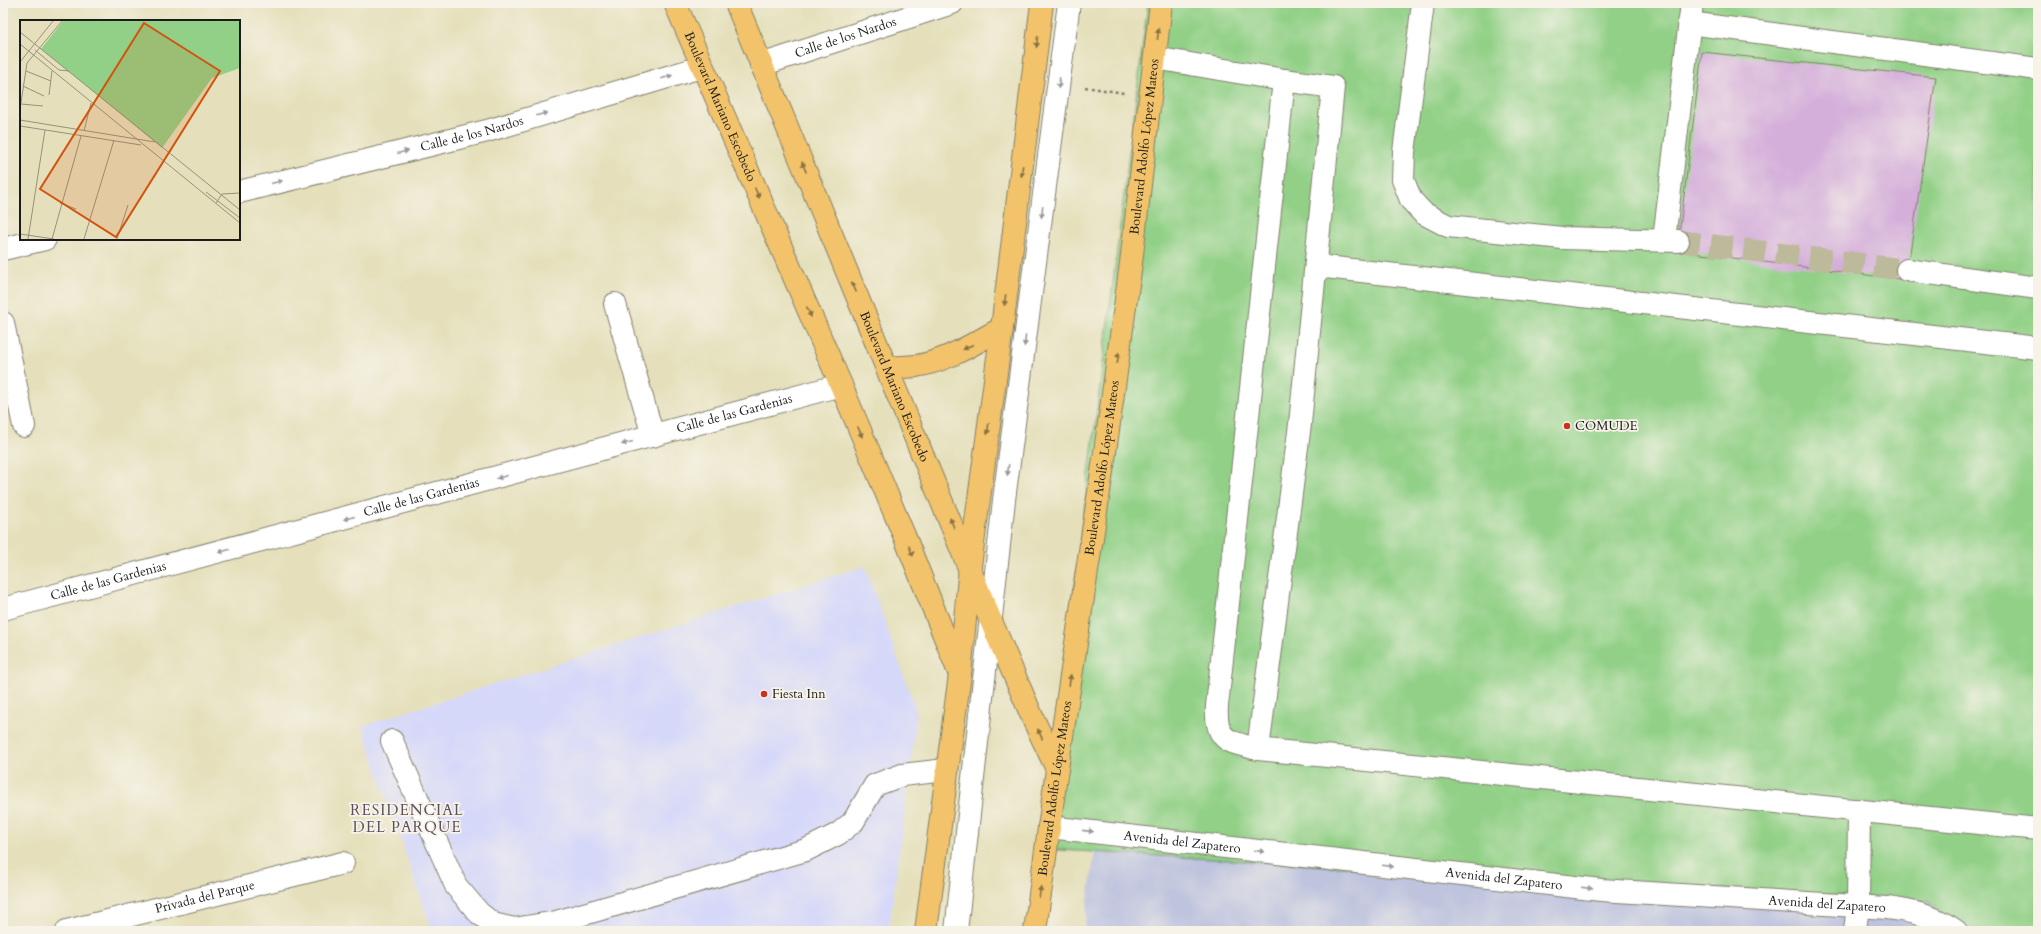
<svg xmlns="http://www.w3.org/2000/svg" width="2041" height="934" font-family="Cardo,serif">
  <style>
    .built { fill: #d6d8f9 }
    .industrial { fill: #bec3de }
    .green { fill: #91d086; stroke: #567651 }
    .building { fill: #d4afda }
    .lines { fill: none; stroke-linecap: round; stroke-linejoin: round }
    .minor-tunnel { stroke: #bdb99b; stroke-width: 22; stroke-dasharray: 22 11; stroke-linecap: butt }
    .minor-casing { stroke: #807e6c; stroke-width: 24 }
    .major-casing { stroke: #807e6c; stroke-width: 24 }
    .path { stroke: #807e6c; stroke-width: 2.5; stroke-dasharray: 3 3; stroke-linecap: butt }
    .minor { stroke: #fff; stroke-width: 22 }
    .major { stroke: #f2c36a; stroke-width: 22 }
    .oneway { fill: #877043 }
    .oneway2 { fill: #999 }
    .poi-dot { fill: #c8321e; stroke: #f7f3e8; stroke-width: 1.5 }
    .labels { text-anchor: middle; dominant-baseline: central; stroke-width: 3.5; stroke-linejoin: round; paint-order: stroke }
    .street-label { font-size: 13px; fill: #1c1c1c; stroke: #f7f3e8 }
    .poi-label { font-size: 13px; fill: #1c1c1c; stroke: #f7f3e8; text-anchor: start }
    .quarter-label { font-size: 15px; letter-spacing: 1px; fill: #5c4f5e; stroke: #f7f3e8 }
    .inset-road { fill: none; stroke: #95927b; stroke-width: 1 }
    .view { fill: #d4530e; fill-opacity: 0.15; stroke: #d4530e; stroke-width: 2 }
    .inset-edge { fill: none; stroke: #1c1c1c; stroke-width: 2 }
  </style>
  <rect width="100%" height="100%" fill="#f7f3e8"/>
  <filter id="ink" filterUnits="userSpaceOnUse"><feTurbulence type="fractalNoise" baseFrequency=".025" numOctaves="2"/><feDisplacementMap in="SourceGraphic" scale="8" xChannelSelector="R" yChannelSelector="G"/><feConvolveMatrix kernelMatrix="1 2 1 2 8 2 1 2 1" color-interpolation-filters="sRGB"/></filter>
  <filter id="wash" filterUnits="userSpaceOnUse"><feTurbulence type="fractalNoise" baseFrequency=".012" numOctaves="4" result="noise"/><feDisplacementMap in="SourceGraphic" scale="16" xChannelSelector="R" yChannelSelector="G"/><feGaussianBlur stdDeviation="0.9" result="paint"/><feColorMatrix in="noise" values="0 0 0 0 0 0 0 0 0 0 0 0 0 0 0 0 0 1.4 0 .05"/><feComposite in="paint" operator="in"/></filter>
  <g filter="url(#wash)">
    <rect width="100%" height="100%" fill="#e5e0bb"/>
    <path class="built" d="M865,566L917,713L889,931H432L362,726Z"/>
    <path class="industrial" d="M1104,781L1928,901L1965,931H1084Z"/>
    <path class="green" d="M1148,3H2038V931H1965L1928,901L1042,849Z"/>
    <g id="blocks">
      <path class="building" d="M1702,52L1936,77L1906,280L1677,251Z"/>
    </g>
  </g>
  <g filter="url(#ink)">
    <use href="#blocks" fill-opacity="0" stroke="#807e6c" stroke-width="1"/>
    <g class="lines">
      <path class="minor-tunnel" d="M1678,241L1907,270"/>
      <defs>
        <g id="minor">
          <path d="M1423,3L1404,152L1403,180L1411,200L1423,213L1448,226L1562,238L1678,241"/>
          <path d="M1689,23L2038,69"/>
          <path d="M1155,58L1284,80"/>
          <path id="s1" d="M761,65L952,3"/>
          <path id="s2" d="M239,192L487,131L701,67"/>
          <path d="M1664,240L1692,3"/>
          <path d="M3,249L45,239"/>
          <path d="M1317,266L2038,348"/>
          <path d="M1907,270L2038,288"/>
          <path d="M615,304L653,436"/>
          <path d="M3,323L24,426"/>
          <path id="s3" d="M3,609L841,385"/>
          <path d="M392,741L456,886L479,913L493,924L514,929L556,922L806,850L838,834L853,822L875,785L902,775L946,770"/>
          <path d="M1258,749L1300,424L1333,87L1284,80L1217,706C1215,741 1228,742 1258,749L2038,829"/>
          <path id="s4" d="M1049,827L1601,890L1887,908C1912,911 1935,916 1956,931"/>
          <path id="s5" d="M67,931L343,863"/>
          <path d="M956,931L1004,500L1069,3"/>
          <path d="M1855,931L1858,906L1859,810"/>
        </g>
        <g id="major">
          <path id="s6" d="M675,3L841,385L906,540L958,670"/>
          <path id="s7" d="M736,3L991,621L1034,721L1057,769"/>
          <path d="M888,368C897,367 907,367 916,366C947,361 975,343 1002,328"/>
          <path d="M926,931L960,674L970,566L1002,328L1042,3"/>
          <path id="s8" d="M1035,931L1057,769L1105,452L1131,263L1161,3"/>
        </g>
      </defs>
      <use href="#minor" class="minor-casing"/>
      <use href="#major" class="major-casing"/>
      <path class="path" d="M1085,87L1124,93"/>
      <use href="#minor" class="minor"/>
      <use href="#major" class="major"/>
    </g>
    <defs><path id="oneway-solid" d="M-6-.8H1V-3.2L6.5 0L1 3.2V.8H-6Z"/></defs>
    <g class="oneway">
      <use href="#oneway-solid" transform="translate(1158 34) rotate(-84)"/>
      <use href="#oneway-solid" transform="translate(1037 42) rotate(96)"/>
      <use href="#oneway-solid" transform="translate(804 167) rotate(-113)"/>
      <use href="#oneway-solid" transform="translate(1022 171) rotate(97)"/>
      <use href="#oneway-solid" transform="translate(757 193) rotate(66)"/>
      <use href="#oneway-solid" transform="translate(854 287) rotate(-113)"/>
      <use href="#oneway-solid" transform="translate(1005 300) rotate(97)"/>
      <use href="#oneway-solid" transform="translate(809 312) rotate(66)"/>
      <use href="#oneway-solid" transform="translate(968 347) rotate(152)"/>
      <use href="#oneway-solid" transform="translate(1118 358) rotate(-82)"/>
      <use href="#oneway-solid" transform="translate(988 429) rotate(98)"/>
      <use href="#oneway-solid" transform="translate(860 432) rotate(67)"/>
      <use href="#oneway-solid" transform="translate(952 523) rotate(-112)"/>
      <use href="#oneway-solid" transform="translate(911 551) rotate(68)"/>
      <use href="#oneway-solid" transform="translate(1070 680) rotate(-81)"/>
      <use href="#oneway-solid" transform="translate(1040 734) rotate(-115)"/>
      <use href="#oneway-solid" transform="translate(1040 892) rotate(-82)"/>
    </g>
    <g class="oneway2">
      <use href="#oneway-solid" transform="translate(667 77) rotate(-17)"/>
      <use href="#oneway-solid" transform="translate(1059 83) rotate(98)"/>
      <use href="#oneway-solid" transform="translate(542 114) rotate(-17)"/>
      <use href="#oneway-solid" transform="translate(403 152) rotate(-14)"/>
      <use href="#oneway-solid" transform="translate(277 182) rotate(-14)"/>
      <use href="#oneway-solid" transform="translate(1042 212) rotate(97)"/>
      <use href="#oneway-solid" transform="translate(1025 341) rotate(97)"/>
      <use href="#oneway-solid" transform="translate(627 443) rotate(165)"/>
      <use href="#oneway-solid" transform="translate(1008 470) rotate(97)"/>
      <use href="#oneway-solid" transform="translate(502 477) rotate(165)"/>
      <use href="#oneway-solid" transform="translate(349 518) rotate(165)"/>
      <use href="#oneway-solid" transform="translate(224 551) rotate(165)"/>
      <use href="#oneway-solid" transform="translate(1088 831) rotate(6)"/>
      <use href="#oneway-solid" transform="translate(1259 851) rotate(7)"/>
      <use href="#oneway-solid" transform="translate(1388 866) rotate(7)"/>
      <use href="#oneway-solid" transform="translate(1587 888) rotate(7)"/>
    </g>
  </g>
  <g class="poi-dot">
    <circle cx="1567" cy="426" r="4"/>
    <circle cx="764" cy="694" r="4"/>
  </g>
  <g class="labels">
    <g class="street-label">
      <text stroke="none"><textPath href="#s1" startOffset="89">Calle de los Nardos</textPath></text>
      <text stroke="none"><textPath href="#s6" startOffset="113">Boulevard Mariano Escobedo</textPath></text>
      <text stroke="none"><textPath href="#s2" startOffset="240">Calle de los Nardos</textPath></text>
      <text stroke="none"><textPath href="#s8" startOffset="792">Boulevard Adolfo López Mateos</textPath></text>
      <text stroke="none"><textPath href="#s7" startOffset="415">Boulevard Mariano Escobedo</textPath></text>
      <text stroke="none"><textPath href="#s3" startOffset="757">Calle de las Gardenias</textPath></text>
      <text stroke="none"><textPath href="#s8" startOffset="468">Boulevard Adolfo López Mateos</textPath></text>
      <text stroke="none"><textPath href="#s3" startOffset="433">Calle de las Gardenias</textPath></text>
      <text stroke="none"><textPath href="#s3" startOffset="109">Calle de las Gardenias</textPath></text>
      <text stroke="none"><textPath href="#s8" startOffset="144">Boulevard Adolfo López Mateos</textPath></text>
      <text stroke="none"><textPath href="#s4" startOffset="134">Avenida del Zapatero</textPath></text>
      <text stroke="none"><textPath href="#s4" startOffset="458">Avenida del Zapatero</textPath></text>
      <text stroke="none"><textPath href="#s5" startOffset="142">Privada del Parque</textPath></text>
      <text stroke="none"><textPath href="#s4" startOffset="782">Avenida del Zapatero</textPath></text>
    </g>
    <g class="poi-label">
      <text x="1575" y="426">COMUDE</text>
      <text x="772" y="694">Fiesta Inn</text>
    </g>
    <g class="quarter-label">
      <text x="407" y="810">RESIDENCIAL<tspan x="407" dy="17">DEL PARQUE</tspan></text>
    </g>
  </g>
  <g transform="translate(20 20)">
    <rect width="220" height="220" fill="#e5e0bb"/>
    <path d="M43,1H220V48L192,58L142,128L21,29Z" fill="#91d086"/>
    <path class="inset-road" d="M0,12L220,190M0,24L220,203M15,30L39,50L49,51M0,42L33,1M6,51L31,61M3,66L24,76M29,75L32,51M1,84L23,86M0,89L7,43L42,1M0,100L135,122M0,106L121,125M64,111L71,83M186,172L220,198M40,183L56,189M196,183L202,174L220,173M0,214L34,219M8,219L25,110M32,219L61,116M64,219L94,120M97,219L108,185"/>
    <path class="view" d="M124,3L200,51L96,217L20,169Z"/>
    <rect width="220" height="220" class="inset-edge"/>
  </g>
  <rect width="2041" height="934" fill="none" stroke="#f7f3e8" stroke-width="16"/>
</svg>
